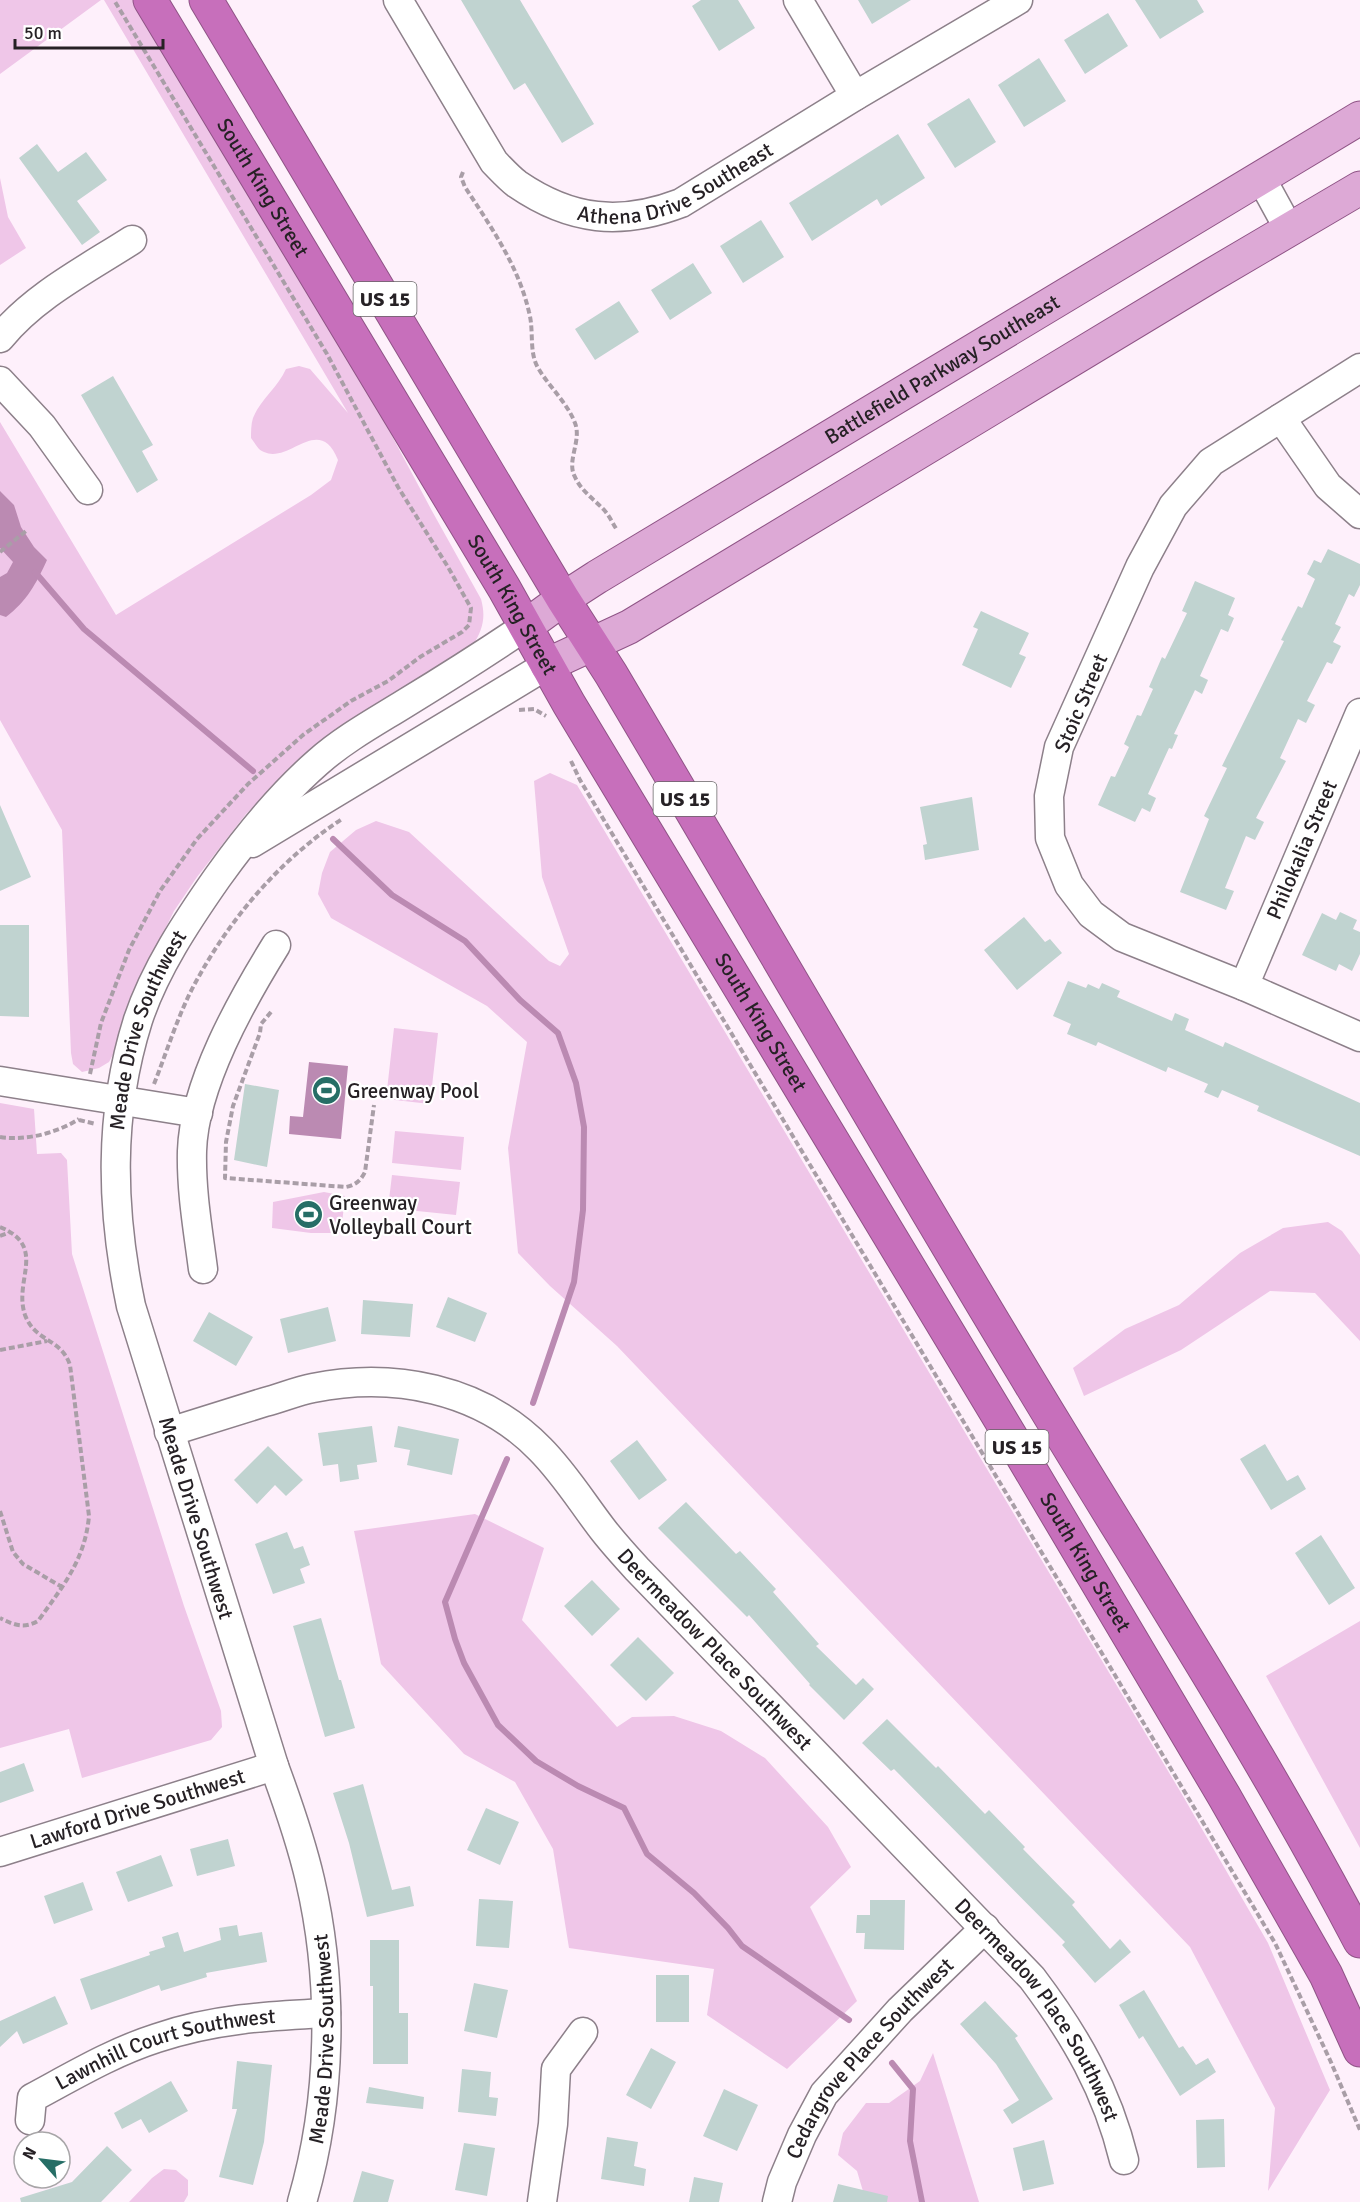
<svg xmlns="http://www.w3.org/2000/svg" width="1360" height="2202" font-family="Signika,sans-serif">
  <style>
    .green { fill: #efc6e8 }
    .water { fill: #bb8ab2 }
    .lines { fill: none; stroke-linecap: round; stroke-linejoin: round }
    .stream { stroke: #bb8ab2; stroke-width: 6 }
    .building { fill: #c0d3d0 }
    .minor-casing { stroke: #8d808a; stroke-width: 31 }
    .major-casing { stroke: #8f5486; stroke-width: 35 }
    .highway-casing { stroke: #8f5486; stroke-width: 35 }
    .path { stroke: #a99ea7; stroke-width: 4; stroke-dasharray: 6 3; stroke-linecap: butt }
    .minor { stroke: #fff; stroke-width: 28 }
    .major { stroke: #dda9d6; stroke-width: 33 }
    .highway { stroke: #c76fbb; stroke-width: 33 }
    .labels { text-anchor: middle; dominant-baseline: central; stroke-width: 4.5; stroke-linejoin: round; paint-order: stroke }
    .shield { fill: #fff; stroke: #676466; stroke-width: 1.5 }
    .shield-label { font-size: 20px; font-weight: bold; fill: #262125 }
    .street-label { font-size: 21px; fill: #262125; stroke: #fff }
    .poi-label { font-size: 21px; fill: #262125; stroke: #fff; text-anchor: start }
  </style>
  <rect width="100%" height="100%" fill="#fef0fb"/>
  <path class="green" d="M0,0H101L0,74Z
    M104,0H135L350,357L432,511L481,599C486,617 483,629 473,645L280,780L246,814L197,877L174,911L138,984L115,1051L109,1062L99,1068L82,1072L73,1064L71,1053L62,830L0,720V422L116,615L311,495L331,480L338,460C319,413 290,464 264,452C258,450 255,443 251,438C251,432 251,424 253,418C260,400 278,387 286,369L299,366L310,369L348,413Z
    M0,178L8,217L26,248L0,265Z
    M550,773L577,785L1180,1791L1268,1943L1330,2090L1268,2191L1275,2108L1190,1947L617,1346L550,1286L518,1253L508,1148L527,1042L487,1006L331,918L318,894L322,873L330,852L356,830L376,821L409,832L549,961L560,966L569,954L542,877L534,781Z
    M394,1028L438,1033L430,1104L386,1099Z
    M0,1103L34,1109L37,1154L61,1153L67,1160L72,1254L184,1606L221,1711L222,1727L211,1740L82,1778L69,1729L0,1748Z
    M395,1131L464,1137L461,1170L392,1163Z
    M392,1175L460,1182L456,1215L388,1208Z
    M324,1192L345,1196L341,1233H311L272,1228L273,1202Z
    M1328,1222L1342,1231L1360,1255V1341L1315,1293L1270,1291L1181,1350L1084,1396L1073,1368L1125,1329L1179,1305L1240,1253L1283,1228Z
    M475,1514L544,1548L522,1620L617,1727L632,1717L674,1716L721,1731L765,1758L828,1827L851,1867L810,1907L857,2001L787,2069L707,2015L714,1969L569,1948L553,1849L515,1782L464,1754L381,1664L354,1531Z
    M1360,1621V1848L1266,1676Z
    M933,2053L979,2202H864L865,2198L857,2171L838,2155L843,2133L866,2103H889L920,2081Z
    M164,2169L176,2170L188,2180V2195L184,2202H129L152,2178Z"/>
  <path class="water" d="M0,491L14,505L21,527L34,547L47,560C36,584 27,601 6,617L0,615V577L7,573L13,562L0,548Z
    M309,1062L348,1066L341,1139L289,1134L290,1116L303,1117Z"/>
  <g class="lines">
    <path class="stream" d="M35,572L84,629L253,771
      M333,839L392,895L465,941L520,1000L558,1033L576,1083L584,1127L583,1210L574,1282L533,1403
      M507,1459L445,1602L455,1639L464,1663L498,1725L536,1761L578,1786L624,1808L647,1854L694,1893L728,1928L742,1946L849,2020
      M892,2063L913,2089L910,2141L922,2202"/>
  </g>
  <path class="building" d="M461,0H520L594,124L562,143L525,83L514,90Z
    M701,0H738L755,28L719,51L692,6Z
    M858,0H911L872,24Z
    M1135,0H1197L1204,12L1160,39Z
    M1108,13L1128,46L1085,74L1064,40Z
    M1039,58L1066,101L1024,127L998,85Z
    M969,98L996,142L955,168L927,124Z
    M898,134L925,178L881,206L877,199L812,241L789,203Z
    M37,144L58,172L86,152L107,180L77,201L100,232L82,245L19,158Z
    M761,220L784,257L743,283L720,246Z
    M693,263L712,293L670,320L651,290Z
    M619,301L639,332L595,360L575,329Z
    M113,376L153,445L142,451L158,480L137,493L81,395Z
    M1328,549L1360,564V585L1354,597L1349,594L1335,624L1341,627L1333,642L1341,646L1332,664L1327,662L1307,701L1315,705L1306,723L1298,719L1280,758L1286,761L1256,818L1264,822L1255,840L1246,836L1225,888L1234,891L1226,910L1180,892L1209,819L1204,816L1227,768L1222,766L1284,641L1281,640L1298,606L1302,608L1315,579L1307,574L1314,560L1321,563Z
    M1195,581L1235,598L1228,615L1234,618L1228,632L1221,629L1200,676L1208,680L1202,694L1195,690L1174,734L1178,735L1172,749L1169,748L1148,794L1156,798L1150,812L1142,808L1135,822L1098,805L1111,776L1115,777L1129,747L1124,744L1137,715L1141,716L1153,689L1149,687L1162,657L1165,659L1187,613L1182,611Z
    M981,611L1029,633L1019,654L1026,657L1011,688L962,665L978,629L973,627Z
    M972,797L979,850L925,860L923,845L927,844L920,807Z
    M0,805L31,877L0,891Z
    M1340,912L1357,920L1353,929L1360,932V954L1352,971L1339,964L1336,971L1302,955L1322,913L1336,920Z
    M1024,917L1045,942L1050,939L1062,953L1017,990L984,950Z
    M0,925H29V1017L0,1016Z
    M1068,981L1086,988L1088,984L1099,989L1102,983L1120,991L1117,997L1172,1021L1175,1013L1189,1019L1185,1030L1223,1047L1225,1042L1360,1103V1156L1257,1111L1259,1106L1222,1090L1218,1098L1204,1092L1208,1084L1168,1067L1166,1072L1098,1042L1096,1046L1067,1034L1071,1024L1053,1016Z
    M245,1084L279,1090L267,1167L234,1160Z
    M448,1297L487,1313L475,1342L436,1327Z
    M363,1300L413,1304L410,1337L361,1334Z
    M328,1307L336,1341L288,1353L280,1319Z
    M209,1312L253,1337L236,1366L193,1341Z
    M372,1426L377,1462L357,1465L359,1479L340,1482L338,1464L323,1466L318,1433Z
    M398,1426L459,1439L452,1475L407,1465L410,1450L394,1447Z
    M637,1440L667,1480L639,1500L610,1461Z
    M1265,1444L1287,1481L1298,1475L1306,1489L1271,1510L1240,1459Z
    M268,1446L303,1480L286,1496L275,1485L257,1504L234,1480Z
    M686,1502L736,1554L740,1551L776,1589L773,1592L819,1644L816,1646L856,1685L863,1678L874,1689L844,1720L809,1685L810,1684L749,1615L747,1617L658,1528Z
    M287,1532L294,1549L303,1546L310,1565L300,1569L305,1583L273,1594L255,1544Z
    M1321,1535L1355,1588L1329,1605L1295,1553Z
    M592,1580L620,1609L592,1636L564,1606Z
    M321,1618L339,1680H341L355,1728L325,1737L293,1626Z
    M638,1637L674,1673L646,1701L610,1665Z
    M887,1719L936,1768L938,1766L985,1814L989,1810L1025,1847L1023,1849L1075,1902L1072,1905L1110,1949L1120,1939L1131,1952L1095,1983L1062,1945L1065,1942L894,1769L891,1771L862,1743Z
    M24,1763L34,1791L0,1803V1772Z
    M363,1784L392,1890L410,1886L414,1906L367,1917L349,1843L333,1793Z
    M486,1808L519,1822L500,1865L467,1850Z
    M228,1839L235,1866L197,1876L190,1849Z
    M161,1855L173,1886L128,1902L116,1872Z
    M83,1882L93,1910L54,1924L44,1896Z
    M479,1899L513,1901L509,1948L476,1946Z
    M870,1900H905L904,1950L864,1949L865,1933H856L857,1915H870Z
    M237,1925L239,1936L262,1932L267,1962L206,1973L207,1977L161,1991L159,1985L91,2010L80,1979L150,1955L149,1952L165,1947L162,1937L178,1932L184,1952L221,1940L219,1928Z
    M370,1940H399V2013H408V2064H373V1986H370Z
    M656,1975H689V2022H656Z
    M474,1983L508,1990L497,2038L464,2031Z
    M1144,1990L1179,2048L1183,2046L1196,2065L1208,2058L1216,2072L1180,2096L1143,2036L1139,2039L1119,2005Z
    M55,1996L68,2024L23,2044L17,2031L0,2047V2021Z
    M985,2001L1018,2036L1015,2038L1053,2099L1012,2124L1003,2110L1019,2100L996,2064L960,2024Z
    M651,2048L676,2062L651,2109L626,2095Z
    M237,2061L272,2065L264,2142L253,2185L219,2177L237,2109H232Z
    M462,2069L491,2072L489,2097L498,2098L496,2116L458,2112Z
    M171,2081L188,2111L149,2133L141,2119L122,2129L114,2113Z
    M369,2087L424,2097L423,2109L366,2103Z
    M724,2089L758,2105L737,2151L703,2136Z
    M1224,2119L1225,2167L1197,2168L1196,2120Z
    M607,2137L638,2142L634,2166L646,2169L644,2186L601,2179Z
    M1044,2140L1054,2184L1023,2191L1013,2148Z
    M464,2143L495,2148L487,2196L455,2190Z
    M107,2146L132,2170L101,2202H21L20,2198L72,2182Z
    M362,2171L394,2180L388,2202H353Z
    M694,2177L723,2183L719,2202H689Z
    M838,2184L888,2196L887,2202H833Z"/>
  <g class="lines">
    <defs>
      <g id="minor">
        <path id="s1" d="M398,0L494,162C501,169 509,178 517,184C571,221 621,226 681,203L855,96L1018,0"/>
        <path d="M798,0L855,96"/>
        <path d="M1261,178L1290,231"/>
        <path d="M0,338C34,296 87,269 132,240"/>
        <path d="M1360,368L1211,462L1173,506L1140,567L1059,747L1049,796L1050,838L1069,885L1091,914L1122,937L1244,986L1360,1037"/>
        <path d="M0,381L42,426L88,490"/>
        <path d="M1281,418L1328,486L1360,514"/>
        <path d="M252,843L547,665"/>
        <path id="s2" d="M1244,986L1360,713"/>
        <path d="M0,1081L198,1113"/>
        <path d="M203,1269C198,1230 191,1191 192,1151C194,1084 242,1000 276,945"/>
        <path id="s3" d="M169,1432C201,1422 233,1412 265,1402C281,1398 297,1391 313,1388C393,1372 481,1388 540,1449C565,1474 583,1504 604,1531C615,1545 626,1557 637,1569L1032,1978C1075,2035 1107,2090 1124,2160"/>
        <path id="s4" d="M0,1852L274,1766"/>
        <path id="s5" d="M30,2120L32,2098C73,2076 113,2052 157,2038C213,2019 267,2016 326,2013"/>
        <path id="s6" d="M302,2202C332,2100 334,1983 310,1880C301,1841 288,1804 274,1766L131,1306C111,1210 108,1115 138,1020C155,969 187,921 217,878C247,836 279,796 318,762C344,739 375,722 404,704C445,679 486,653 526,626"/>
        <path d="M542,2202L553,2124L556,2069L583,2032"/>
        <path id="s7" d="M777,2202L782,2182L802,2135L824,2094L900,2010L985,1928"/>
      </g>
      <g id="major">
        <path id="s8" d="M526,626L563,599L597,577L1360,118"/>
        <path d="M547,665L629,627L1207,278L1360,188"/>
      </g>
      <g id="highway">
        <path id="s9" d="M150,0L504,588L569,704L1017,1447L1224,1796L1326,1975L1360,2050"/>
        <path d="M206,0L563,599L611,674C748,905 882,1138 1021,1368C1135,1558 1257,1744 1360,1941"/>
      </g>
    </defs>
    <use href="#minor" class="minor-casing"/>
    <use href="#major" class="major-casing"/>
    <use href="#highway" class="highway-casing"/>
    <path class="path" d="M463,172L461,177L465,187C491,227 518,265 529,312C534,330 529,350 537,366C548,386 567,402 575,423C582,441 566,461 575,477C581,491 595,500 605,511C610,517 613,524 617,530
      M0,552L26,531
      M519,710L534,709L546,716
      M571,761L580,780L1275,1943L1330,2060L1360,2130
      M271,1012L261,1024L260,1033L233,1106L226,1142L225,1178L346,1187C356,1185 361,1180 365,1172L374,1105
      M90,1074L101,1023L129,950L160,891L197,839L248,784L303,735L351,701L388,681L420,657L462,632L469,625L471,608L448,567L398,487L327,354L114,0
      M154,1084C168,1049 179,1011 198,978C232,916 282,858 342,819
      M79,1120L96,1124
      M0,1137C26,1141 57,1133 79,1119
      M0,1227C48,1247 13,1280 25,1315C35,1342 61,1338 70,1365L89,1516C85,1560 63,1586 38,1621C24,1629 14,1625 0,1618
      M0,1236L10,1232
      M0,1350L47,1341
      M0,1511L13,1552L23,1564L62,1587"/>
    <use href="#minor" class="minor"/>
    <use href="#major" class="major"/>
    <use href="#highway" class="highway"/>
  </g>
  <defs>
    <symbol id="stadium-disc" viewBox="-11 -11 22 22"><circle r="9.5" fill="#266e66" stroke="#fff"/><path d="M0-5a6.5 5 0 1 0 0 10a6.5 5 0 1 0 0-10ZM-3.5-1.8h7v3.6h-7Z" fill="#fff"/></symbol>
  </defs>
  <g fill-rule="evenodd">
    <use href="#stadium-disc" x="310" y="1074" width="33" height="33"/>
    <use href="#stadium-disc" x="292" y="1198" width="33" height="33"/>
  </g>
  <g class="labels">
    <g class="shield">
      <rect x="353.5" y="282" width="63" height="34" rx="4.5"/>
      <rect x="653.5" y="782" width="63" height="34" rx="4.5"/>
      <rect x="985.5" y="1430" width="63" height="34" rx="4.5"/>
    </g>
    <g class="shield-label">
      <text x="385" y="299">US 15</text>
      <text x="685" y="799">US 15</text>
      <text x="1017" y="1447">US 15</text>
    </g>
    <g class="street-label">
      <text stroke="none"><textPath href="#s1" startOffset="393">Athena Drive Southeast</textPath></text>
      <text stroke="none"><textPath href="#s9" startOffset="219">South King Street</textPath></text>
      <text stroke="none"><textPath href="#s8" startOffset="489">Battlefield Parkway Southeast</textPath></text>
      <text stroke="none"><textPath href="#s9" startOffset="705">South King Street</textPath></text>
      <text transform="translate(1081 703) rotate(-67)">Stoic Street</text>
      <text stroke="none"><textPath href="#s2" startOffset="148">Philokalia Street</textPath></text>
      <text stroke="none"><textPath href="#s9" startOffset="1191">South King Street</textPath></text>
      <text stroke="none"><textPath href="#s6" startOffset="1209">Meade Drive Southwest</textPath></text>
      <text transform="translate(196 1518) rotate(73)">Meade Drive Southwest</text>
      <text stroke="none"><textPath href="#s9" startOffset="1821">South King Street</textPath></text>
      <text stroke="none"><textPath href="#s3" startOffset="662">Deermeadow Place Southwest</textPath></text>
      <text stroke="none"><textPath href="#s4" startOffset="144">Lawford Drive Southwest</textPath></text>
      <text stroke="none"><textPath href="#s3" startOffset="1148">Deermeadow Place Southwest</textPath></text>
      <text stroke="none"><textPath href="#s6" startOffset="165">Meade Drive Southwest</textPath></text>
      <text stroke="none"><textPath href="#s5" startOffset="166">Lawnhill Court Southwest</textPath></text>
      <text stroke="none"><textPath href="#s7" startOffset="174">Cedargrove Place Southwest</textPath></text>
    </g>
    <g class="poi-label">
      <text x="347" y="1091">Greenway Pool</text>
      <text x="329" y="1203">Greenway<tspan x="329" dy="24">Volleyball Court</tspan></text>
    </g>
  </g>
  <g transform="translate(42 2160) rotate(298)"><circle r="28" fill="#ffffff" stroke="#a8a6a8" stroke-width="1.5"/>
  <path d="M0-4.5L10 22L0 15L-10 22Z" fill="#266e66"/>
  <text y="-9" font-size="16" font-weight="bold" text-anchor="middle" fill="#262125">N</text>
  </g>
  <path d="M15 39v9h148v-9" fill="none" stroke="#262125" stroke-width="3"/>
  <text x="24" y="39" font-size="18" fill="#262125" stroke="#ffffff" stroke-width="4.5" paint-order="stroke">50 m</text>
</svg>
